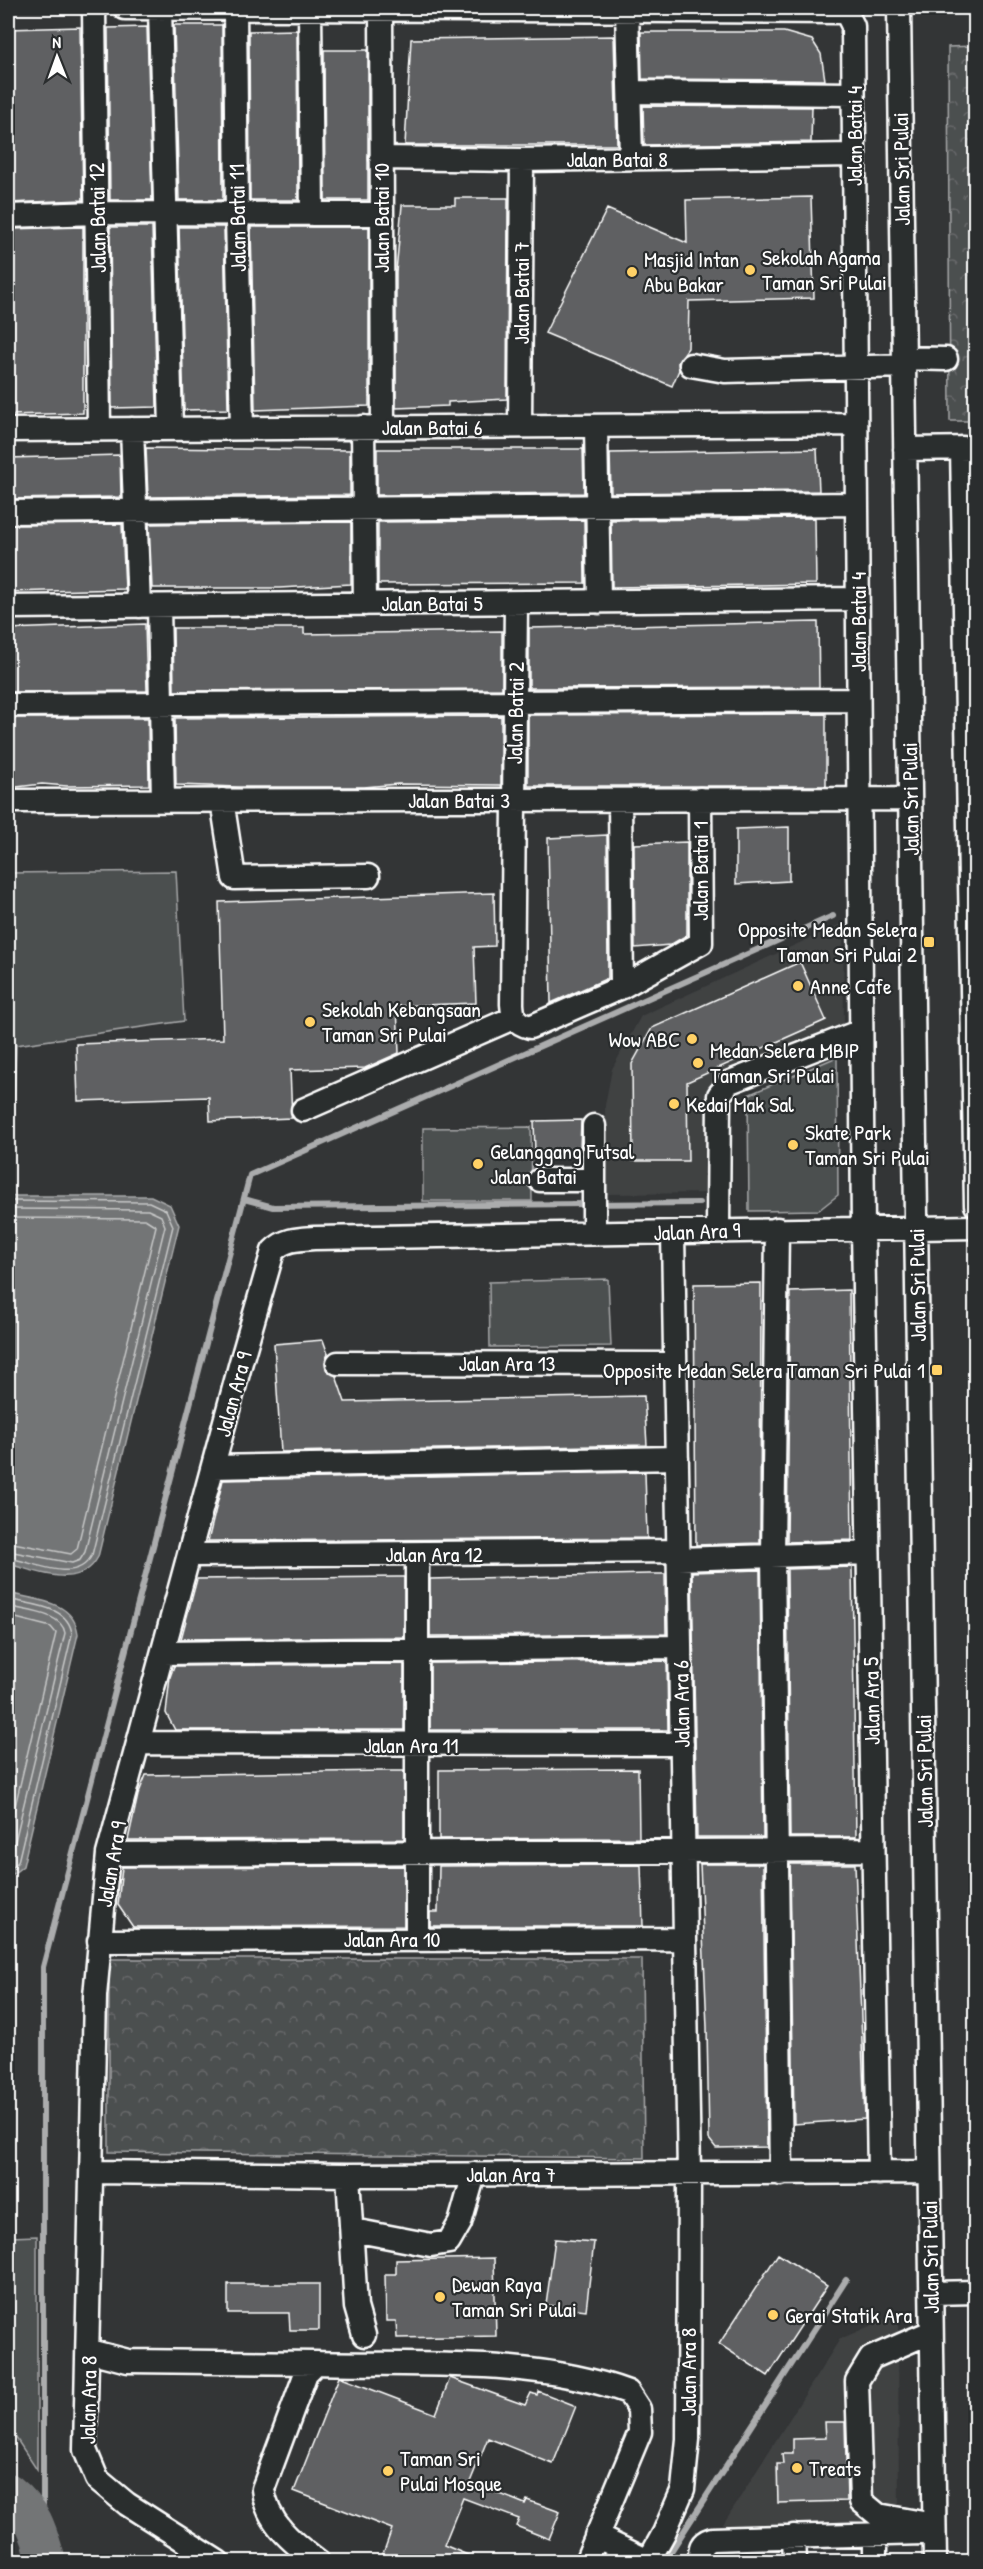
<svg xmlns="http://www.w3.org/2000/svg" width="983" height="2569" font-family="'Patrick Hand',sans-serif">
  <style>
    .built { fill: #404243 }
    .grass { fill: #4c4f50; stroke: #a6a7a8; stroke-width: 1.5 }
    .park { fill: url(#park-crowns); stroke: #a6a7a8; stroke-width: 1.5 }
    .water { fill: #737576; stroke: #abacad; stroke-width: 1.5 }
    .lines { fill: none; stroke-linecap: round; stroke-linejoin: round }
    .shore { stroke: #c7c8c8; stroke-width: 1.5 }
    .stream { stroke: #abacad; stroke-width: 6 }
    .river { stroke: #737576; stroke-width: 38 }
    .building { fill: #5f6162; stroke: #fff; stroke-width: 1.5 }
    .minor-casing { stroke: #fff; stroke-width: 27 }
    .minor { stroke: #2a2d2e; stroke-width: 22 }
    .poi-dot { fill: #ffd166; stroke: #2a2d2e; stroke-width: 2 }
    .labels { text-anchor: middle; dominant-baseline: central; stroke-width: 4.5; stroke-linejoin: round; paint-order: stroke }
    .street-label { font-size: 22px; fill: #fff; stroke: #2a2d2e }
    .poi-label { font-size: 22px; fill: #fff; stroke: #2a2d2e; text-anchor: start }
  </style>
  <defs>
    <pattern id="park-crowns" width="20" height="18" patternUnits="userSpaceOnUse" patternTransform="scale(1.5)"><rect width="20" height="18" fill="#4c4f50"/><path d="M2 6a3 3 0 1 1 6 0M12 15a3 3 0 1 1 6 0" fill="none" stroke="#67696a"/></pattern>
  </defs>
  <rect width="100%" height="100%" fill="#333536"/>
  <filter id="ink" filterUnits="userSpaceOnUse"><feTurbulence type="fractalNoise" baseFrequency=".0167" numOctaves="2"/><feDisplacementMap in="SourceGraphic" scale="12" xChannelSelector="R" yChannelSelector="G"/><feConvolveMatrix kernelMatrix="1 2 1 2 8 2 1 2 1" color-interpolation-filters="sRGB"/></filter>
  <g filter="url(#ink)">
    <path class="built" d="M843,923L844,1032L725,1077L714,1193L606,1194L605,1105L612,1069L641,1016Z
      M967,1234H976L975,1707Z
      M898,2314L899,2526L720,2529L840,2339Z"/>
    <path class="grass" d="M176,871L184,1021L16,1045L13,1138H8V873Z
      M837,1057L838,1195L819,1210L749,1211L748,1095Z
      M531,1127L532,1201H423V1128Z
      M608,1279L611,1346L490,1347L489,1282Z
      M37,2236V2470L8,2426V2353H14L11,2237Z"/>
    <path class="park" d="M975,46V421H950L948,47Z
      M109,1959H642L644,2158L109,2152Z"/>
    <path class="water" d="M8,1196H151L170,1205L179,1225L98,1557C80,1591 37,1571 8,1564Z
      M8,1593C35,1600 74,1600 78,1634L23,1866L8,1878Z"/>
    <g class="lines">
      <path class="shore" d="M8,1201L149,1202L166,1210L173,1226L92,1555C76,1586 33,1561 8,1558
        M8,1209L148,1210L161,1216L165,1226L85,1552L80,1560L72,1563L8,1551
        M8,1218L145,1219L156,1226L77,1549L71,1554L8,1542
        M8,1599C30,1605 69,1605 72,1634L18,1862L8,1871
        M8,1606C24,1611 62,1612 65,1633L11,1858L8,1862
        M8,1616L51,1627L56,1633L8,1836"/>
      <path class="stream" d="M244,1199L273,1207L699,1203
        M35,2521L43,2506V1967L250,1175L833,916
        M664,2562L846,2280"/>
      <path class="river" d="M8,2492C34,2513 38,2530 47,2562"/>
    </g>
    <path class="building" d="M174,25H222L223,200H179Z
      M80,27L83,200L8,203V29Z
      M147,27L152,200H110L108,28Z
      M297,30L298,200H250L249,31Z
      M641,32H784L812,40L821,54L825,80L642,79Z
      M614,36L617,145H405L411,39Z
      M324,50H368V200H325Z
      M643,106L812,107L811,142L644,145Z
      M811,197L814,298L689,301L688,348L678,362L679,370L672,386L545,333L607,209L687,243L686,200Z
      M455,198H508L507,399L448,402V406L396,408V272L402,205H455Z
      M83,227V413L8,415V229Z
      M110,227H152L157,407L112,408Z
      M179,227H224L228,409L184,410Z
      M251,227H369V406L255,410Z
      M146,448L350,450V495L148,497Z
      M377,449H583L584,493L377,495Z
      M817,449L819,491L611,493L610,453Z
      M120,455L121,497L8,499V458Z
      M815,518L816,584L612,587L611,520Z
      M584,520L585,583L378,584V522Z
      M351,522V584L279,588H152L149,524Z
      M122,524L125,589L8,592V525Z
      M818,622L819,687L529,688V628Z
      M145,624L147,691L8,692V629Z
      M173,628H304V634L502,631V689L174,691Z
      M826,714V786H528V715Z
      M501,716V785L398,784L364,787H239L176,785L175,718Z
      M8,718H148L149,785L67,786L42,784L8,788Z
      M789,827V881L736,884V829Z
      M607,835L608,978L551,1003L548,838Z
      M687,842V935L670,945L635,948L634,844Z
      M494,893L495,946L474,947L476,1003L397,1006L399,1053L365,1068L290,1070L292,1118L210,1121L209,1097L78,1101L76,1044L223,1039L219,902Z
      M800,962L826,1020L687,1082L688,1161H633L632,1064L652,1028Z
      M581,1120L580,1151L535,1153L534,1121Z
      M761,1283L760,1543L696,1545L694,1284Z
      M849,1290L852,1540L787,1542L790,1292Z
      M323,1340L328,1354L325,1362L326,1369L336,1376L345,1402L644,1396L647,1445L281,1452L274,1344Z
      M645,1472L647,1538L208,1541L223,1480Z
      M852,1567L856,1837H790L787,1569Z
      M760,1570L763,1837H697L692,1572Z
      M649,1574H665L666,1634L430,1636V1579Z
      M398,1577H404V1637L181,1639L197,1579Z
      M667,1661L668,1730H430V1663Z
      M404,1664V1730H175L166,1713L170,1677L174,1666Z
      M638,1769L639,1838L439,1839V1770Z
      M383,1771H404V1839L128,1840L138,1795L146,1775Z
      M700,1864H763L767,2147L716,2148L709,2139L707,2027Z
      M790,1864H855L865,2119L794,2124Z
      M641,1865L643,1926H430V1912H438L439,1866Z
      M404,1866V1926L133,1927L118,1905L122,1867Z
      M555,2239L594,2242L586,2310L546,2305Z
      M778,2254L827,2286L768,2376L719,2344Z
      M494,2258L496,2336L397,2338L396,2321H386L385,2274H396V2260Z
      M228,2284H319V2330H290L289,2313H228Z
      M339,2377L436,2414L450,2378L525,2405L531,2393L537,2395L538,2391L576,2406L553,2464L488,2438L470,2482L525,2504L527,2500L560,2512L549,2539L516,2526L519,2519L463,2498L444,2545L484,2562H380L392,2529L294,2491Z
      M825,2422H845L847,2501L778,2503L777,2464H783L782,2454H793V2439L826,2438Z"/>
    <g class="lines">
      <defs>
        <path id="minor" d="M94,8L99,429
          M125,8L842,12L848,16L853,26L863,1229L879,2173
          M160,8L171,429
          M235,8L237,215L242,428
          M899,8L935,2562
          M310,9L312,214
          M381,9L383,427
          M627,10L631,158
          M630,92L853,94
          M381,158L522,160L854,155
          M8,216L97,213L381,214
          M904,358L946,359
          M691,365L725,371L904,366
          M520,426L522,160
          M596,426L599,602
          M363,427L365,604
          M132,429L139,606
          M8,430L856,424
          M962,448L976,1205
          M905,449L976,448
          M8,512L857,504
          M516,603L512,1004C513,1019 516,1023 530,1027L622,987L701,943L700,799
          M159,606L163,800
          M8,607L857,599
          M8,705L858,700
          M222,800L234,878L368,876
          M620,800L622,987
          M8,801L910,799
          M303,1110L513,1018
          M594,1126V1233
          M540,1180H594
          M777,1229L773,1556L781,2174
          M718,1230L719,1095L730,1082L861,1031
          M338,1363L675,1364
          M213,1467L677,1458
          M190,1555L678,1551
          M417,1555V1938
          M679,1559L868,1553
          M163,1653L680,1647
          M139,1743L682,1744
          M108,1854L873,1850
          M99,1941L685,1939
          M92,2172L348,2175L929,2172
          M348,2175L356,2307L364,2335
          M353,2230L431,2245L449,2242L460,2223L474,2174
          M931,2293L976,2292
          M931,2332L871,2358L857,2381L861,2501L878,2515L934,2525
          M89,2351L128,2361L316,2363
          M596,2536L648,2561
          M794,2536L795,2562
          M218,2562L127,2504L97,2479L85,2450L95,1996L108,1854L241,1362L273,1251C285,1239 298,1239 314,1238L976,1227
          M318,2562C293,2543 266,2522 263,2489L306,2373L316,2363C417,2366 533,2357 628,2392L639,2409L640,2432L586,2562
          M648,2562L664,2533L683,2489L688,2439L689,2174L673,1233
          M700,2562C700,2549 699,2543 712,2539L923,2533
          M875,2562V2535"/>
      </defs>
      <use href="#minor" class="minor-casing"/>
      <use href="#minor" class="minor"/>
    </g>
  </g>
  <g class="poi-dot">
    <circle cx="750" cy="270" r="6"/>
    <circle cx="632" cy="272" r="6"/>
    <rect x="923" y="936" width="12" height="12" rx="3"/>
    <circle cx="798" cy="986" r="6"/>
    <circle cx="310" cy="1022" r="6"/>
    <circle cx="692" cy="1039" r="6"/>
    <circle cx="698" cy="1063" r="6"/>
    <circle cx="674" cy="1104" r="6"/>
    <circle cx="793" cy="1145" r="6"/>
    <circle cx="478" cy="1164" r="6"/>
    <rect x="931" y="1364" width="12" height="12" rx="3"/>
    <circle cx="440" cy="2297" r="6"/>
    <circle cx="773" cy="2315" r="6"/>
    <circle cx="797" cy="2468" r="6"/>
    <circle cx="388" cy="2471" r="6"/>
  </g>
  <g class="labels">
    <g class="street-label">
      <text transform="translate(854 136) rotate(-90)">Jalan Batai 4</text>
      <text x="617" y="159">Jalan Batai 8</text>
      <text transform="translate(901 169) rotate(-91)">Jalan Sri Pulai</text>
      <text transform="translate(97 218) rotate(-91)">Jalan Batai 12</text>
      <text transform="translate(237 218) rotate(-91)">Jalan Batai 11</text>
      <text transform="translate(381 218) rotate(-90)">Jalan Batai 10</text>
      <text transform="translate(521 293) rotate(-90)">Jalan Batai 7</text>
      <text x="432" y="427">Jalan Batai 6</text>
      <text x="432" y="603">Jalan Batai 5</text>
      <text transform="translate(858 622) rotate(-90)">Jalan Batai 4</text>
      <text transform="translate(515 713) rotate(-89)">Jalan Batai 2</text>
      <text transform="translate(910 799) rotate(-91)">Jalan Sri Pulai</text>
      <text x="459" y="800">Jalan Batai 3</text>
      <text transform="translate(700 871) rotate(-90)">Jalan Batai 1</text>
      <text transform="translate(697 1231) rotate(-2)">Jalan Ara 9</text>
      <text transform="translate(917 1285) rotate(-91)">Jalan Sri Pulai</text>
      <text x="507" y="1363">Jalan Ara 13</text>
      <text transform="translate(233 1394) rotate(-75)">Jalan Ara 9</text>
      <text x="434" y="1554">Jalan Ara 12</text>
      <text transform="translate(871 1701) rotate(-91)">Jalan Ara 5</text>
      <text transform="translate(681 1704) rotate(-91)">Jalan Ara 6</text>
      <text x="411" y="1745">Jalan Ara 11</text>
      <text transform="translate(924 1771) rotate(-91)">Jalan Sri Pulai</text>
      <text transform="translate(111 1864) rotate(-80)">Jalan Ara 9</text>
      <text x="392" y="1939">Jalan Ara 10</text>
      <text x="511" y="2174">Jalan Ara 7</text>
      <text transform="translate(930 2257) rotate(-91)">Jalan Sri Pulai</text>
      <text transform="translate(688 2372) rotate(-90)">Jalan Ara 8</text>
      <text transform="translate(88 2400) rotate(-89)">Jalan Ara 8</text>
    </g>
    <g class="poi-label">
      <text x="762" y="257">Sekolah Agama<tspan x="762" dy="25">Taman Sri Pulai</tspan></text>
      <text x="644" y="259">Masjid Intan<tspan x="644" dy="25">Abu Bakar</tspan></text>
      <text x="917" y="929" text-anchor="end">Opposite Medan Selera<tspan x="917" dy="25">Taman Sri Pulai 2</tspan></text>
      <text x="810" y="986">Anne Cafe</text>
      <text x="322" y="1009">Sekolah Kebangsaan<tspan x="322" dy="25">Taman Sri Pulai</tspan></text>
      <text x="680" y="1039" text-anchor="end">Wow ABC</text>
      <text x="710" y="1050">Medan Selera MBIP<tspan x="710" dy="25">Taman Sri Pulai</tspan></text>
      <text x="686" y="1104">Kedai Mak Sal</text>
      <text x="805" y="1132">Skate Park<tspan x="805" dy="25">Taman Sri Pulai</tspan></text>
      <text x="490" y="1151">Gelanggang Futsal<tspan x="490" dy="25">Jalan Batai</tspan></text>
      <text x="925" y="1370" text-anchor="end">Opposite Medan Selera Taman Sri Pulai 1</text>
      <text x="452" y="2284">Dewan Raya<tspan x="452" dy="25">Taman Sri Pulai</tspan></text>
      <text x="785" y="2315">Gerai Statik Ara</text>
      <text x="400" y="2458">Taman Sri<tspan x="400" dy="25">Pulai Mosque</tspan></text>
      <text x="809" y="2468">Treats</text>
    </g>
  </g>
  <rect width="983" height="2569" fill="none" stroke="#2a2d2e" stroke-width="30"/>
  <rect x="15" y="15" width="953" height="2539" fill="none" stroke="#fff" stroke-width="2" filter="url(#ink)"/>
  <g transform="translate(57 57) rotate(359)" stroke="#2a2d2e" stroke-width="4.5" paint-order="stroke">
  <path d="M0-4.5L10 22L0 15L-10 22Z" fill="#ffffff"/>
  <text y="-9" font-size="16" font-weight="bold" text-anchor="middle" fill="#ffffff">N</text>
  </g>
</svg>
